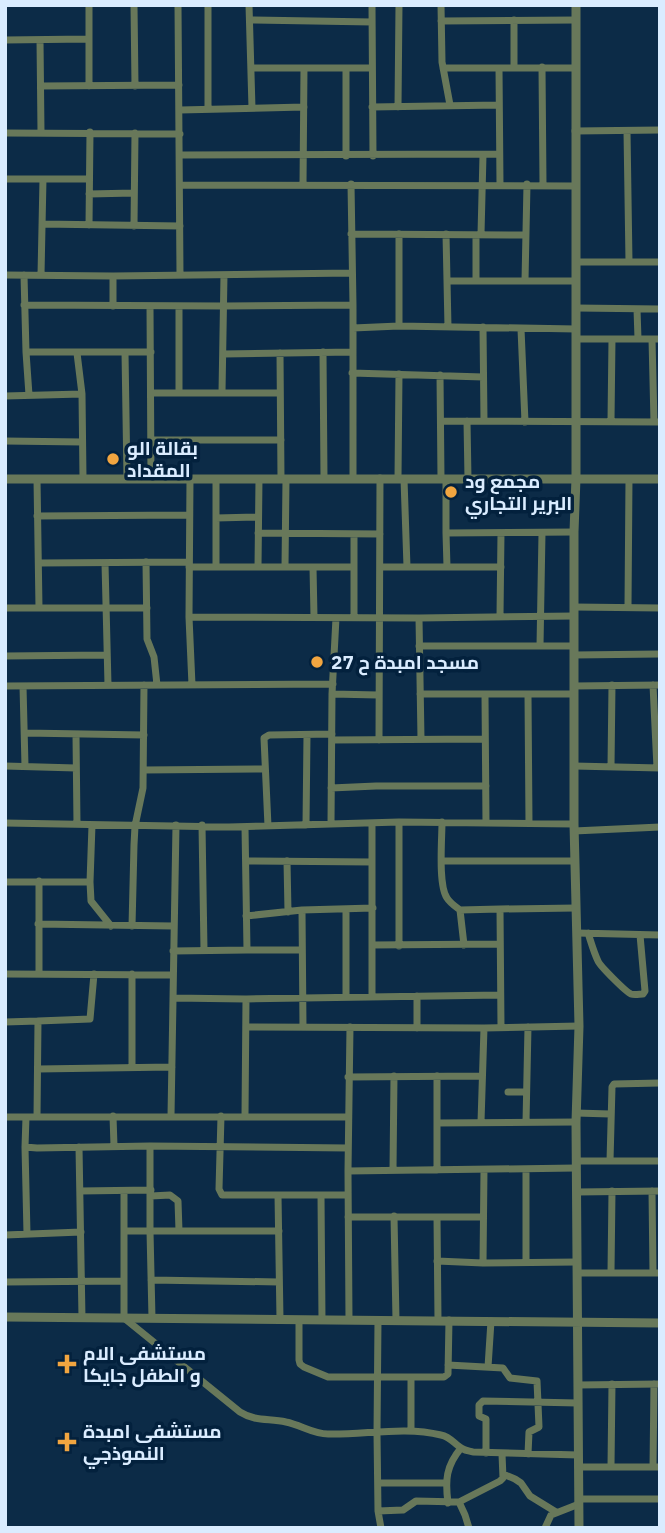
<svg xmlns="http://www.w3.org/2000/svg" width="665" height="1533" font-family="'IBM Plex Sans',Cairo,sans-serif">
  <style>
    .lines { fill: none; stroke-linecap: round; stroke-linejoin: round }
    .minor { stroke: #68785a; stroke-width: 7 }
    .tertiary { stroke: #68785a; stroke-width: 9 }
    .poi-dot { fill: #f1a540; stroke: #03213d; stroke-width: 2.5 }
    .labels { text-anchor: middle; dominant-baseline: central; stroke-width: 7; stroke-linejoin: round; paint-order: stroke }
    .poi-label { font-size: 19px; font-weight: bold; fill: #daecff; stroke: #03213d; text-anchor: start }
  </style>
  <rect width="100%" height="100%" fill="#0c2b47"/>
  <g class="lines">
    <path class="minor" d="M89,5V86
      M134,5L135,86
      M178,5L180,275
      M249,5L252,108
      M372,5L373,156
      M441,5L442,62L450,105
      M250,20L372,22
      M514,20V68
      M441,21L576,20
      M5,40L88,39
      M40,40L41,132
      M542,67L543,184
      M251,68H372
      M346,68V156
      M443,68H576
      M499,68L500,185
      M41,86L179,85
      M372,107L499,105
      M398,107L399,5
      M208,109V5
      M180,110L304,107
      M575,131L660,130
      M627,131L629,262
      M5,133L180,134
      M181,155L499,154
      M5,179H89
      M351,184L353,305V478
      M180,185L576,186
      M303,185L304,68
      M89,194L134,193
      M42,224L180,226
      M89,225L90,132
      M134,226L135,133
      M351,234L525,235
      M399,234V326
      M446,234L448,327
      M481,234L483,155
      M576,262H660
      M5,275L113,276L352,273
      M24,275L26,352L29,395
      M41,275L43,179
      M447,281H576
      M476,281V235
      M525,281L527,184
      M24,305L224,306L353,305
      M113,306V276
      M150,306L151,479
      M576,308L660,309
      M637,309L638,339
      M483,327L484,421
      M353,328L399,326L576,329
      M521,329L525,422
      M576,339H660
      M652,339L654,422
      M26,352H151
      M125,352L127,479
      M323,352L324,478
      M77,353L82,394L83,478
      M280,353L281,479
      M223,354L352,352
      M352,373L483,377
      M440,375L441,479
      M222,392L224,275
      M151,393H280
      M179,393V306
      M5,396L82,394
      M441,421L660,422
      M467,421L468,479
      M611,421L612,339
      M152,440H281
      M5,441L82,442
      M398,478L399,374
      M37,479L39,608H147
      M190,479L189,617L192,685
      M404,479L407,567
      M446,479V533L574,532
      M37,516L189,515
      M216,518L258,517
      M258,533L380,534
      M446,533L447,567
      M354,535V617
      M146,562L147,639L154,657L157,685
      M39,563L189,562
      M105,563L108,685
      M189,567H354
      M216,567V479
      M258,567L259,479
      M285,567L286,479
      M313,567L314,617
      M380,567H501
      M574,607L660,608
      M628,607L629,479
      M5,608H39
      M500,616L501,533
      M189,617L419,618L574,616
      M419,618L421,739
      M419,646H574
      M540,646L542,533
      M574,655L660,654
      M5,656L107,655
      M653,685L657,768
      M5,686L333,684
      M23,686L25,766
      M574,686L660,685
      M332,694L378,695
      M420,694H574
      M528,694L529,823
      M485,695L486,823
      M25,733L144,735
      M76,735L77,824
      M332,740L485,739
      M379,740L380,478
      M5,766L76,768
      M574,766L660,768
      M611,767L612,685
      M144,770L265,769
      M331,788L376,786H486
      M399,822V946
      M442,822C442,839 438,885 447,898C450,903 456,907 460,910L500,909
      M5,823L229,827L399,822L574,824
      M331,824L332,694L336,618
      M202,825L204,950
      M306,825L307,735
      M268,826L264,738L269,735L332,734
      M574,831L660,827
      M246,861L372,862
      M287,861L288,912
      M442,861H575
      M39,881V973
      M5,882H90L91,901L111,926
      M90,882L92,825
      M346,909V997
      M302,910L303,1027
      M460,910L464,945
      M246,916L302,910L373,908
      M38,924L173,926
      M132,926L134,845L135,826L143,788L144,685
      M577,933L660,935
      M588,933C591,942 594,953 598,961C600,966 626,992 631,994C634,995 640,994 643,994L645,991L640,935
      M372,945L500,944
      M247,950H302
      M173,951L247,950L245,827
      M5,974L173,975
      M132,974V1067
      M372,997V823
      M173,998L246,999L500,995
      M5,1022L38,1021
      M246,1027L484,1028L579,1026
      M501,1027L500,909L576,908
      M417,1028V996
      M38,1069L172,1067
      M348,1077L482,1076
      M508,1092H526
      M576,1113L610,1114
      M113,1116L114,1146
      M171,1116L176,825
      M221,1116L219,1189L222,1195H348
      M245,1116L246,999
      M5,1117H348
      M26,1117L25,1147L37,1148L150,1146L348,1148
      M37,1117L38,1021L90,1019L94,974
      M481,1122L484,1028
      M526,1122L528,1027
      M437,1123L576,1122
      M150,1146V1231L152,1318
      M25,1147L27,1234
      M79,1147L82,1318
      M576,1161H660
      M610,1161L612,1087L614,1084L660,1083
      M526,1169V1262
      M393,1170L394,1076
      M437,1170V1076
      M348,1171L576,1168
      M80,1191L151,1190
      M124,1191V1318L240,1412C256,1422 269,1418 286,1422C301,1425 313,1434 328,1434C365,1435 404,1426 441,1435C451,1437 455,1445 463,1449C466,1451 470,1451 473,1452L578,1455
      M652,1191L653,1273
      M577,1192L660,1191
      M278,1195L280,1319
      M321,1195L322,1320
      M151,1196L170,1195L178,1201L179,1231
      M394,1216L396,1320
      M348,1217H483
      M437,1217L438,1320
      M124,1231H279
      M5,1235L81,1232
      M437,1261L483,1263L577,1262
      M483,1263L484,1170
      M611,1272L612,1191
      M577,1273H660
      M151,1280L279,1282
      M5,1282L124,1281
      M299,1320V1360L300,1364L304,1367L328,1377H444L448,1374L449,1320
      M349,1320L348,1171L350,1027
      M378,1320L377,1433L378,1511L381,1528
      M448,1365L503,1368L510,1378L537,1381L539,1427L529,1432L528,1454
      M488,1367L491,1321
      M578,1385L660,1384
      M411,1431V1377
      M486,1453V1419L479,1416V1405L483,1401L578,1403
      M611,1466L612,1384
      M578,1467H660
      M653,1467L654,1384
      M503,1474L515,1479L521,1483L530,1496L556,1512
      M378,1483H445
      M579,1499H660
      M459,1502L465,1515L469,1528
      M448,1503C445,1480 446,1466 461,1448
      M378,1511L403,1510L416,1501L459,1502L500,1481L503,1478L502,1454
      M545,1528L551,1515L579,1504"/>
    <path class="tertiary" d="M576,5V478L574,532V824L579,1026L576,1122L579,1528
      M5,479H660
      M5,1317L660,1323"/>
  </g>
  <g class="poi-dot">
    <circle cx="113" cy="459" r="7"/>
    <circle cx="451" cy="492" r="7"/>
    <circle cx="317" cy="662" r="7"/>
    <path d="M63.5 1353.5h7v7h7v7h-7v7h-7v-7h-7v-7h7z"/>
    <path d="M63.5 1431.5h7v7h7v7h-7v7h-7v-7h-7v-7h7z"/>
  </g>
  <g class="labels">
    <g class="poi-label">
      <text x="127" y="448">بقالة الو<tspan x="127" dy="22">المقداد</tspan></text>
      <text x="465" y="481">مجمع ود<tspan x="465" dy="22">البرير التجاري</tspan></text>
      <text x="331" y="662">مسجد امبدة ح 27</text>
      <text x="83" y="1353">مستشفى الام<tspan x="83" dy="22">و الطفل جايكا</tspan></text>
      <text x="83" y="1431">مستشفى امبدة<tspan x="83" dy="22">النموذجي</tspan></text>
    </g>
  </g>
  <rect width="665" height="1533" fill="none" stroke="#daecff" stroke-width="14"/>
</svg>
